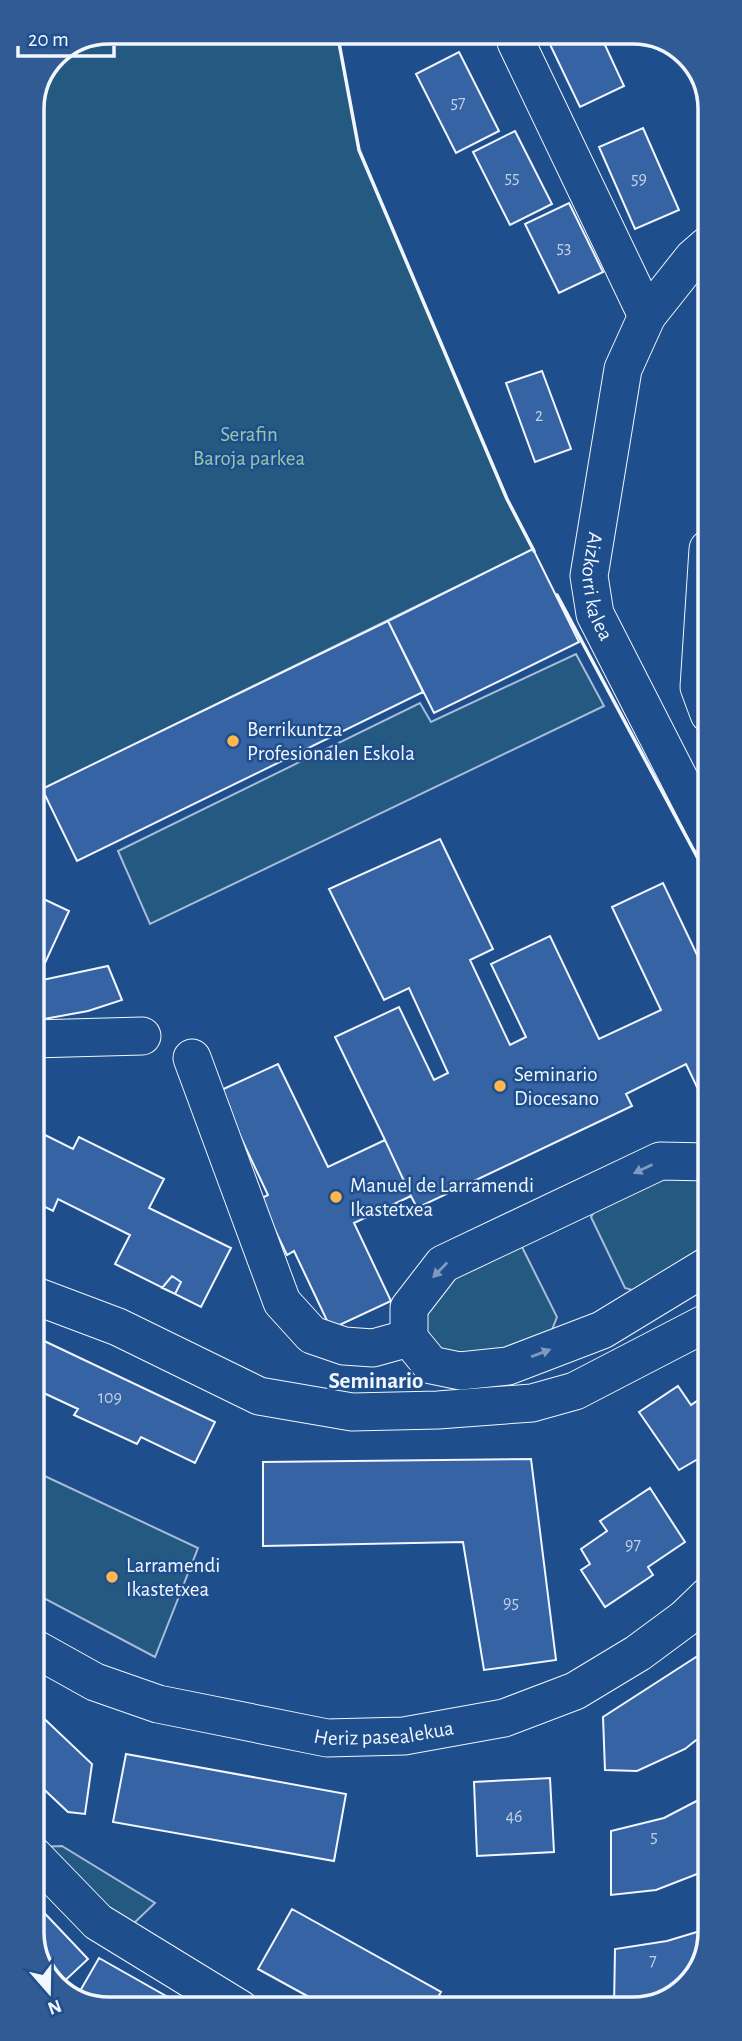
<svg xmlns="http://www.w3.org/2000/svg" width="742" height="2041" font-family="'Alegreya Sans',sans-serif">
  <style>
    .green { fill: #245a82; stroke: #a8bbd7; stroke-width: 2 }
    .building { fill: #3563a3; stroke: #f2f6ff; stroke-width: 2 }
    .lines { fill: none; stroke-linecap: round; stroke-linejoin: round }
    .minor-casing { stroke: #f2f6ff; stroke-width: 39 }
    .minor { stroke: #1f4e8c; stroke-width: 37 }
    .wall { stroke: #f2f6ff; stroke-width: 3.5 }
    .oneway { fill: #7e9ac0 }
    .poi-dot { fill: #ffb74d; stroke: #1f4e8c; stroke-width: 2.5 }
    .labels { text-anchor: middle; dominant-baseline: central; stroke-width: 5; stroke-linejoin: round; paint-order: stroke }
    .number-label { font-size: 18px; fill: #c3d1e8 }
    .park-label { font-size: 21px; fill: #97c8a6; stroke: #1f4e8c }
    .street-label { font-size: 21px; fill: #f2f6ff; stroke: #1f4e8c }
    .poi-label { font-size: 21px; fill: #f2f6ff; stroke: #1f4e8c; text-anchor: start }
    .neighbourhood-label { font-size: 23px; font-weight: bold; fill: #f2f6ff; stroke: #1f4e8c }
    .rim { fill: none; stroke: #f2f6ff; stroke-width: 3.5 }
  </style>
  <rect width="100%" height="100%" fill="#1f4e8c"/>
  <path class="green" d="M109,32H337L359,150L507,499L533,549L33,794L32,105L55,54Z
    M576,654L604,706L150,924L118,851L420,703L431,722Z
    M657,1178L709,1179V1250L649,1295L625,1288L591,1217L597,1207Z
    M511,1246L522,1247L557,1317L548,1340L464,1362L424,1339L430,1295L451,1275Z
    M34,1471L198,1548L155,1657L34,1593Z
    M62,1846L155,1903L130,1927L41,1847Z"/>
  <path class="building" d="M544,32H599L624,86L580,107Z
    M459,52L499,131L456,153L416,74Z
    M643,128L679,210L635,229L599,147Z
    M515,131L552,204L510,225L473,152Z
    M569,203L603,272L559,293L525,224Z
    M542,371L571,449L535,462L506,383Z
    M533,549L579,642L434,713L388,621Z
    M388,621L423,692L77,861L42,789Z
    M440,839L493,949L470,960L510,1045L526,1037L491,964L550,936L599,1039L661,1010L612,907L663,883L709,980V1112L686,1064L626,1094L632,1106L573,1134L417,1208L411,1196L354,1223L391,1301L331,1329L294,1251L287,1255L260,1199L268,1195L219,1091L278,1064L328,1167L385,1140L335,1037L399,1007L434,1080L448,1073L409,988L384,1000L329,889Z
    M33,894L69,911L45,963L33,957Z
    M108,966L122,1000L88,1011L33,1021V982Z
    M278,1064L328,1167L385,1140L411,1196L354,1223L391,1301L331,1329L294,1251L287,1255L260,1199L268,1195L219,1091Z
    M33,1129L73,1149L79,1137L164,1179L149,1208L231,1248L201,1307L115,1264L130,1235L58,1199L53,1211L33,1201Z
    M172,1276L181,1282L175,1294L162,1288Z
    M40,1339L215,1422L195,1463L141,1437L137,1444L74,1415L78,1409L33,1388V1354Z
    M710,1362V1377L703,1367Z
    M678,1386L691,1405L710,1392V1452L679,1470L639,1412Z
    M531,1459L556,1660L484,1670L463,1542L263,1546V1462Z
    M650,1488L685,1542L648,1567L653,1575L605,1607L581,1570L590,1564L581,1549L607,1531L600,1521Z
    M710,1648V1729L685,1749L637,1771L605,1770L603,1717Z
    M34,1709L92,1764L85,1814L68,1812L34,1780Z
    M126,1754L346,1794L334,1861L113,1822Z
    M550,1778L554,1852L477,1856L474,1782Z
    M710,1794V1869L656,1890L611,1895V1831L664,1818Z
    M34,1902L88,1959L57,1988L34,1952Z
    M292,1909L441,1992L432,2008H329L258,1969Z
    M710,1928L694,1979L657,2004L614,2007L615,1949L667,1941Z
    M99,1958L189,2009H104L76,1998Z"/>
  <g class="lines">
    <defs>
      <g id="minor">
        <path d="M516,42L647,316"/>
        <path id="s1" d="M708,245L693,258L647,316L623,369L589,576L595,614L709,837"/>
        <path d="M708,549L699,687L709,714"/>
        <path d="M33,1039L142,1036"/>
        <path d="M192,1058L282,1302L312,1335L344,1346L373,1348L409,1338"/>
        <path d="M709,1162L660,1161L443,1264L409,1308V1338L431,1365L460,1371L508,1366L602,1330L709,1265"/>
        <path d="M33,1295L118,1327L259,1396L352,1412L438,1410L532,1403L575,1391L710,1321"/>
        <path id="s2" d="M34,1648L95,1682L158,1704L327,1738L404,1736L504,1718L575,1691L638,1653L684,1619L710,1594"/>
        <path d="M34,1856L98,1922L240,2009"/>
      </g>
    </defs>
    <use href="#minor" class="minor-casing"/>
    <use href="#minor" class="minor"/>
    <path class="wall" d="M337,32L359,150L507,499L534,551
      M557,595L709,879"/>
  </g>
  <defs><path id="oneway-solid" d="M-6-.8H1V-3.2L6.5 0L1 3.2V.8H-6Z" transform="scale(1.75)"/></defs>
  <g class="oneway">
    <use href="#oneway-solid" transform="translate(643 1169) rotate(155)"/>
    <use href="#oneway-solid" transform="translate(440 1270) rotate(134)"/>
    <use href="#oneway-solid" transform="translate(541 1353) rotate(-21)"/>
  </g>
  <g class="poi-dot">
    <circle cx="233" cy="741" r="7"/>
    <circle cx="500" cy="1086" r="7"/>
    <circle cx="336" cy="1197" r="7"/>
    <circle cx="112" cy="1577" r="7"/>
  </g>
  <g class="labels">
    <g class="number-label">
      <text x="458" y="103">57</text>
      <text x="512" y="178">55</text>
      <text x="639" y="179">59</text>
      <text x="564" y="248">53</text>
      <text x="539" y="416">2</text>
      <text x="110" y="1398">109</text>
      <text x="633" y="1545">97</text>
      <text x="511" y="1603">95</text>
      <text x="514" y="1817">46</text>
      <text x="654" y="1837">5</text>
      <text x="653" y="1961">7</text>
    </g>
    <g class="park-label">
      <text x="249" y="434">Serafin<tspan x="249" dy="24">Baroja parkea</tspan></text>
    </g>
    <g class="street-label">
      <text stroke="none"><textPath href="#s1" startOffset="373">Aizkorri kalea</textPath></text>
      <text stroke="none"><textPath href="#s2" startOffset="366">Heriz pasealekua</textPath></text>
    </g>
    <g class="poi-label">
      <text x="247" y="729">Berrikuntza<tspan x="247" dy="24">Profesionalen Eskola</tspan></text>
      <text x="514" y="1074">Seminario<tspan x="514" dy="24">Diocesano</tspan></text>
      <text x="350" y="1185">Manuel de Larramendi<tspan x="350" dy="24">Ikastetxea</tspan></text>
      <text x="126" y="1565">Larramendi<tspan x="126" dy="24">Ikastetxea</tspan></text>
    </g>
    <g class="neighbourhood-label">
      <text x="376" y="1381">Seminario</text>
    </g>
  </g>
  <path d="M0 0H742V2041H0ZM109 44H633A65 65 0 0 1 698 109V1932A65 65 0 0 1 633 1997H109A65 65 0 0 1 44 1932V109A65 65 0 0 1 109 44Z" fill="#305b95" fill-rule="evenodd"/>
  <path class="rim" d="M109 44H633A65 65 0 0 1 698 109V1932A65 65 0 0 1 633 1997H109A65 65 0 0 1 44 1932V109A65 65 0 0 1 109 44Z"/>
  <g transform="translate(49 1992) rotate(160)" stroke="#1f4e8c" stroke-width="5" paint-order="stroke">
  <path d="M0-5L12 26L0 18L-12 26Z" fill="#f2f6ff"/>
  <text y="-10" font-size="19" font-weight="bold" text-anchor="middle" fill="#f2f6ff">N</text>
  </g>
  <path d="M18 46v10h96v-10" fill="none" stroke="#f2f6ff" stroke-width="3.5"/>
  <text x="28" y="46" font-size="21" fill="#f2f6ff" stroke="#1f4e8c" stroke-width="5" paint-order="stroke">20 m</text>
</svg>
